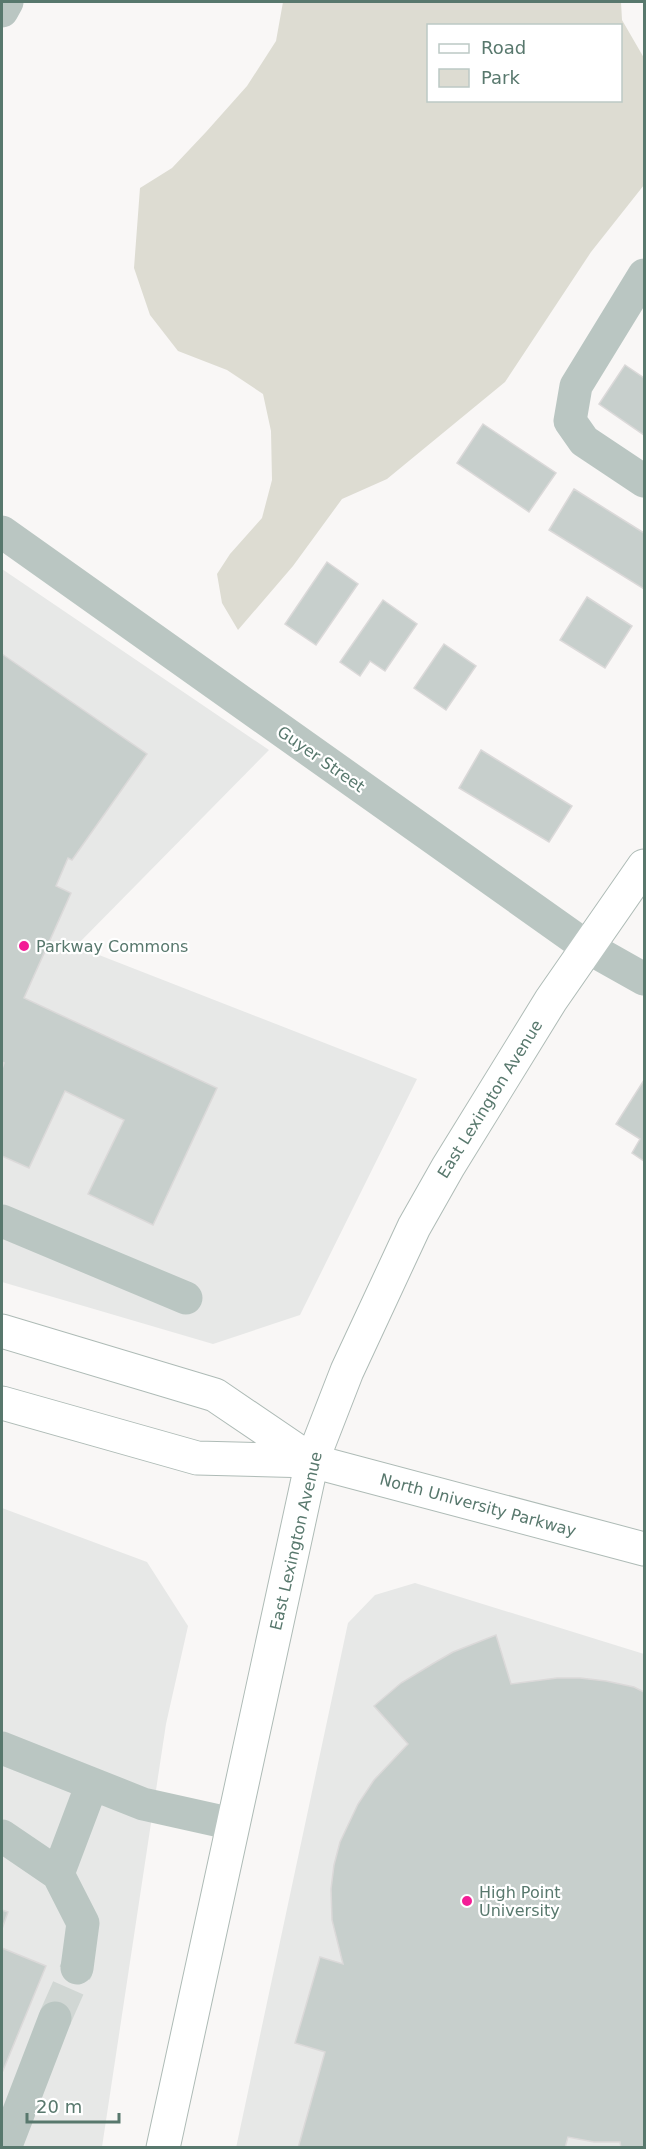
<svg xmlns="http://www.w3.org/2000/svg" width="646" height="2149" font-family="'DejaVu Sans',sans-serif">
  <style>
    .built { fill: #e7e8e7 }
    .green { fill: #dddcd2; fill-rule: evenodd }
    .building { fill: #c7cfcc; stroke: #dbd9d9; stroke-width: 1.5 }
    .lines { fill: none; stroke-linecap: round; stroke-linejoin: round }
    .minor-tunnel { stroke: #d1d7d4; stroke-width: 33; stroke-dasharray: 33 16; stroke-linecap: butt }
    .major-casing { stroke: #aebbb6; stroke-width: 35 }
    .minor { stroke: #bac6c2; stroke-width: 33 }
    .major { stroke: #fff; stroke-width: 33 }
    .poi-dot { fill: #f31d96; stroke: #fff; stroke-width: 2 }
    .labels { text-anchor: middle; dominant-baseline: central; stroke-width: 4.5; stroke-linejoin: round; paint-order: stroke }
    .street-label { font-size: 16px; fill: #58786d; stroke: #fff }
    .poi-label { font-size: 16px; fill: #58786d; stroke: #fff; text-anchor: start }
  </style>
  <rect width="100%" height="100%" fill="#f9f7f6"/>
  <path class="built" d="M2,569L269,750L76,946L417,1079L300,1315L213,1344L2,1282Z
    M2,1508L147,1562L188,1626L166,1724L102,2147H2Z
    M415,1583L644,1654V2147L236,2148L348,1623L375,1595Z"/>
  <path class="green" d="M283,2H621L622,20L644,58V185L591,252L505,382L387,479L342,499L293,566L238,630L222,603L217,574L230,554L262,518L272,480L271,431L263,394L227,370L178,351L150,315L134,268L140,188L172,168L206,132L247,86L276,41ZM428,26H620V100H428Z"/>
  <path class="building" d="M625,365L644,378V435L599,404Z
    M483,424L556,473L529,512L457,463Z
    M574,489L644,533V589L549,530Z
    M327,562L358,584L316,645L285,624Z
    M587,597L632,626L605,668L560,640Z
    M383,600L417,624L385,671L370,661L360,676L340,662Z
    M444,644L476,666L446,710L414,688Z
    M2,654L147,754L72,860L68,858L56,886L71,893L24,998L217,1088L153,1225L88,1194L124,1120L65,1091L29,1168L2,1156V1069L4,1063L2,1062Z
    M481,750L572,806L549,842L459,788Z
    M644,1080V1161L632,1153L640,1139L616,1124Z
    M496,1635L511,1684L557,1678H580L606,1681L634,1687L644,1692V2148H621L620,2142H594L568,2137L565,2148H298L325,2052L295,2043L320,1957L343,1964L332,1920L331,1889L334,1865L340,1842L358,1804L374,1780L408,1744L374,1706L401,1683L434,1663L453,1652Z
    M2,1910L8,1912L2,1929Z
    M2,1948L46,1966L2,2073Z"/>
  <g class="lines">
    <path class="minor-tunnel" d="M55,2018L77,1968"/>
    <defs>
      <path id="major" d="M2,1331L215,1395L312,1461
        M2,1403L197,1458L312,1461L644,1549
        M163,2148L312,1461L347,1371L414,1227L448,1167L551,1000L644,866"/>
    </defs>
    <use href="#major" class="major-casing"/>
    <path class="minor" d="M2,11L7,2
      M644,275L576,386L570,421L584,441L644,481
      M2,532L587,947L644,979
      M2,1221L186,1298
      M2,1748L143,1804L233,1824
      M2,1836L58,1874
      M77,1968L83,1923L58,1874L92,1784
      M5,2148L55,2018"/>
    <use href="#major" class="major"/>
  </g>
  <g class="poi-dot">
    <circle cx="24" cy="946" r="6"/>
    <circle cx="467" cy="1901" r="6"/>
  </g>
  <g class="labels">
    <g class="street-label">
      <text transform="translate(321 759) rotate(35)">Guyer Street</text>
      <text transform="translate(490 1099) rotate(-58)">East Lexington Avenue</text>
      <text transform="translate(478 1505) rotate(15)">North University Parkway</text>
      <text transform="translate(296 1541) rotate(-77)">East Lexington Avenue</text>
    </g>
    <g class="poi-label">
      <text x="36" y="946">Parkway Commons</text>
      <text x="479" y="1892">High Point<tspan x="479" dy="18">University</tspan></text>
    </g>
  </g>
  <rect width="646" height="2149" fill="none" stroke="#58786d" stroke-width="6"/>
  <rect x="427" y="24" width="195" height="78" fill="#ffffff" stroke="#bcc9c5" stroke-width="1.5"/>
  <rect x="439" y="44" width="30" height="9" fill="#ffffff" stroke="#bcc9c5" stroke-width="1.5"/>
  <text x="481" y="54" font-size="18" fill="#58786d">Road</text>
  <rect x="439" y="69" width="30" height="18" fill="#dddcd2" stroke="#bcc9c5" stroke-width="1.5"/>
  <text x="481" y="84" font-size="18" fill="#58786d">Park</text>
  <path d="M27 2113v9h92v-9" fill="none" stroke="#58786d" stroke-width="3"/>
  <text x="36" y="2113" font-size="18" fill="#58786d" stroke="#ffffff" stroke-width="4.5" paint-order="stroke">20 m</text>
</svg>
